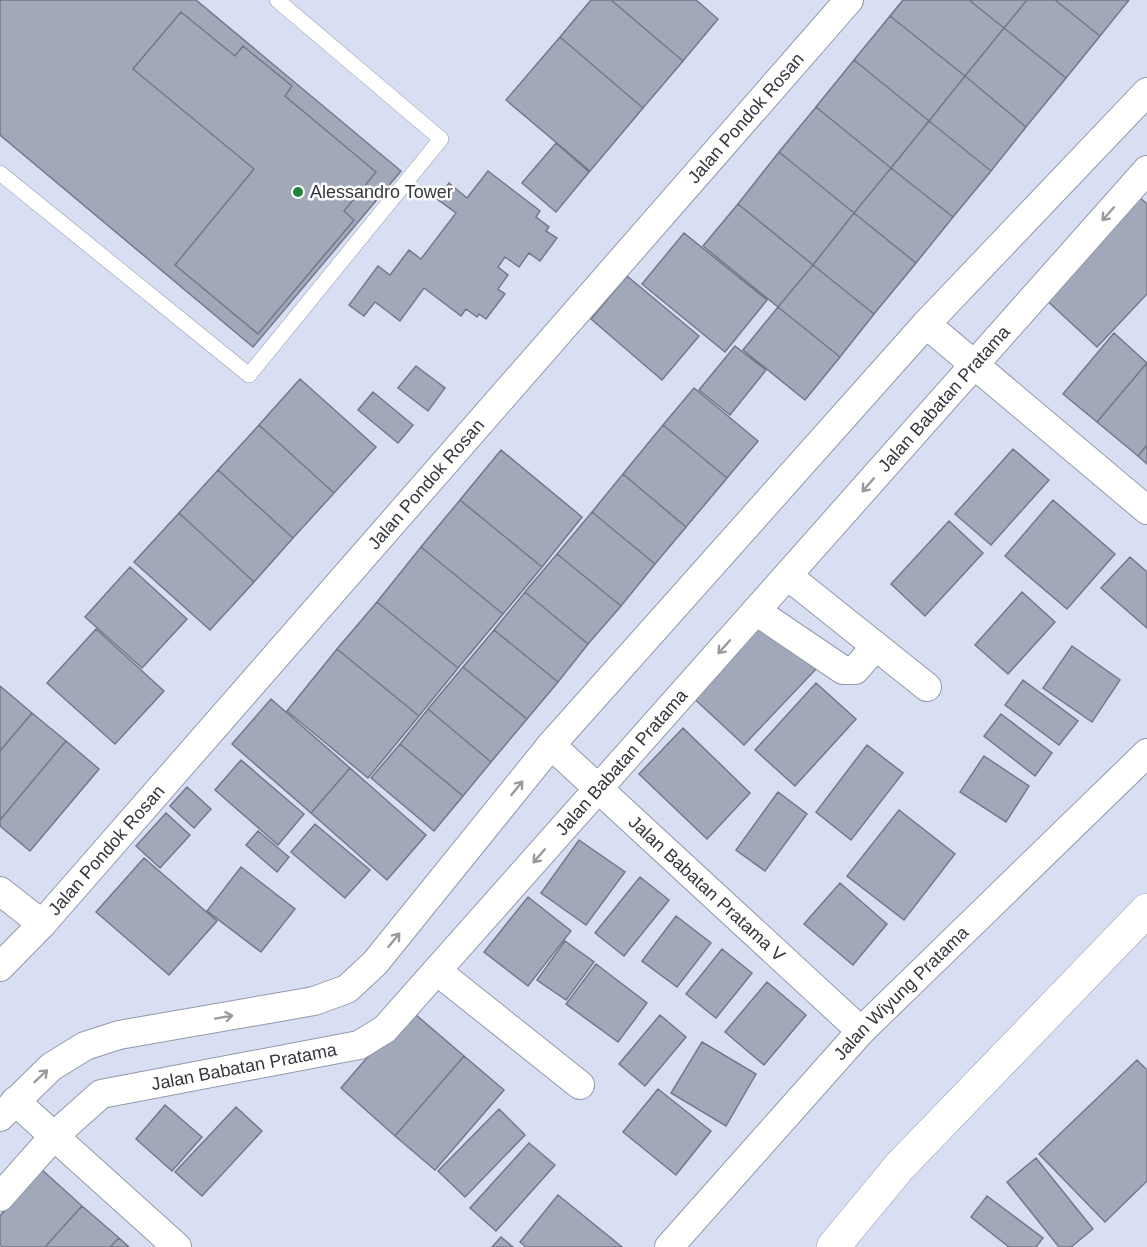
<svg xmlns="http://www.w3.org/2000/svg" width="1147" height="1247" font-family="Helvetica,sans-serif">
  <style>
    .building { fill: #a1a8ba; stroke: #72798a; stroke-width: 1.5 }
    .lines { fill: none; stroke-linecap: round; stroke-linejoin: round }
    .lane-casing { stroke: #9299ab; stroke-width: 16 }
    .street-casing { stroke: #9299ab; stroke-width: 30 }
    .secondary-casing { stroke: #9299ab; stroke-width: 34 }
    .lane { stroke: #fff; stroke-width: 15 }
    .street { stroke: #fff; stroke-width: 28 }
    .secondary { stroke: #fff; stroke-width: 33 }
    .oneway { stroke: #9a9b9e }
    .poi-dot { fill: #1c853b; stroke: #fff; stroke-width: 2 }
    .labels { text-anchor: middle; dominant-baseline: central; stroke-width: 5; stroke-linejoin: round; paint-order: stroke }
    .street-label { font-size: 18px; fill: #34373e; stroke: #fff }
    .poi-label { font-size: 18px; fill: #34373e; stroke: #fff; text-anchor: start }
  </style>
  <rect width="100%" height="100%" fill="#d8dff3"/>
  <path class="building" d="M0,0H196L401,171L253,347L0,135Z
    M591,0H611L683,61L643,108L560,37Z
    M611,0H696L718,19L683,61Z
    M903,0H969L1004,28L965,76L890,16Z
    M969,0H1027L1004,28Z
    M1027,0H1055L1100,36L1066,78L1004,28Z
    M1055,0H1129L1100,36Z
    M181,12L235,56L243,46L292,86L285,96L376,172L344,211L354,220L258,334L175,265L254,169L133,69Z
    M890,16L965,76L929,121L854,60Z
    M1004,28L1066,78L1026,127L965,76Z
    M560,37L643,108L590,171L506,100Z
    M854,60L929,121L891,168L816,107Z
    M965,76L1026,127L991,171L929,121Z
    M816,107L891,168L854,213L779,152Z
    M929,121L991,171L953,217L891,168Z
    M556,143L589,172L556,212L522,183Z
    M779,152L854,213L813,265L738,204Z
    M891,168L953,217L916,263L854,213Z
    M488,171L540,211L536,217L549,227L546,231L557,238L540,261L529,253L519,267L505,257L498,267L508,275L498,289L505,294L486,319L479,314L477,317L466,309L461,316L424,288L400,321L375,302L364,316L349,305L378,266L390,275L409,250L421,259L456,213L437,199L449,183L467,198Z
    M1137,195L1147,204V294L1097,347L1042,296Z
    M738,204L813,265L778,307L703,246Z
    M854,213L916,263L874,314L813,265Z
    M684,233L767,300L725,352L642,284Z
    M813,265L874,314L840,357L778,307Z
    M627,276L699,336L662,380L591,319Z
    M778,307L840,357L805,400L743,350Z
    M1114,333L1147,363L1097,422L1063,394Z
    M735,346L766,370L730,415L699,390Z
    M1147,363V445L1138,456L1097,422Z
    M416,366L445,388L428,411L398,388Z
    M300,379L376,447L334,493L259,425Z
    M694,388L758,441L727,478L663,425Z
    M373,392L413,425L398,443L358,410Z
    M259,425L334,493L293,538L218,470Z
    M663,425L727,478L686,527L623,474Z
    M1147,445V464L1138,456Z
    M1013,449L1049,480L991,545L955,514Z
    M501,450L582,517L542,567L460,500Z
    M218,470L293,538L254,582L179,513Z
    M623,474L686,527L655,564L592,512Z
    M460,500L542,567L503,614L421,547Z
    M1053,500L1115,554L1067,609L1005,556Z
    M592,512L655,564L621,606L557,554Z
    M179,513L254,582L210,630L134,562Z
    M949,521L983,553L925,616L891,584Z
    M421,547L503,614L458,668L377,602Z
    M557,554L621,606L588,644L525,592Z
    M1130,557L1147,572V628L1101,588Z
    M130,567L187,619L142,668L85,617Z
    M525,592L588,644L558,682L494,630Z
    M1022,592L1055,622L1008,674L975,645Z
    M377,602L458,668L419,716L337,649Z
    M760,616L816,669L744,745L688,693Z
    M96,629L164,691L115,744L47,683Z
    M494,630L558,682L527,719L463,667Z
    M1072,646L1120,680L1092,722L1043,688Z
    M337,649L419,716L368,778L287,711Z
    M463,667L527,719L491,762L428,709Z
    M1023,680L1078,721L1059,745L1005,705Z
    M816,683L856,719L795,786L755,750Z
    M0,686L32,713L0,751Z
    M271,699L350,768L311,813L232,744Z
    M428,709L491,762L463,796L400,744Z
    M32,713L66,741L0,820V751Z
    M1001,714L1052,753L1035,776L984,736Z
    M683,728L750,793L707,839L639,774Z
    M66,741L99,769L30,851L0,826V820Z
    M400,744L463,796L434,831L371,778Z
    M867,745L903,773L851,840L816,812Z
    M984,756L1029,786L1006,822L960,792Z
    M241,760L304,814L278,845L215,790Z
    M350,768L426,835L387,880L311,813Z
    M187,787L211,809L194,828L170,806Z
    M778,792L807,814L765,871L736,850Z
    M899,810L955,854L904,920L847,876Z
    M166,813L190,835L160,868L136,846Z
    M315,824L370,870L345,898L291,852Z
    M258,831L289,857L277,872L246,845Z
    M579,840L625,872L586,925L541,893Z
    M144,858L217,921L169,975L96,912Z
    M241,867L295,909L261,952L207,911Z
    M640,877L669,900L624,956L595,933Z
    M840,883L887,924L853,965L804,924Z
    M528,897L571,931L528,986L484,952Z
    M676,916L711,943L677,987L642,961Z
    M565,941L594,962L566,1000L537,980Z
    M722,949L752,973L716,1018L686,994Z
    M596,964L647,1003L618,1042L566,1004Z
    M767,982L806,1015L764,1065L725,1032Z
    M409,1009L464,1056L395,1136L341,1088Z
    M660,1015L686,1037L645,1086L619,1064Z
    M702,1042L756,1074L726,1126L671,1093Z
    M464,1056L504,1090L435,1170L395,1136Z
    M1137,1060L1147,1070V1181L1105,1222L1039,1154Z
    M658,1089L711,1131L676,1175L623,1132Z
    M165,1105L202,1137L172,1171L136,1139Z
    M236,1107L262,1131L202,1196L175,1172Z
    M499,1109L525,1135L465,1197L438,1171Z
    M529,1143L555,1165L496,1231L470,1208Z
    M1036,1158L1093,1229L1071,1247H1059L1007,1182Z
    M41,1169L82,1206L45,1247H3L0,1245V1216Z
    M558,1195L622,1247H526L520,1242Z
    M987,1196L1043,1238L1036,1247H1009L971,1217Z
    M82,1206L119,1238L110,1247H45Z
    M501,1237L513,1247H492Z
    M119,1238L129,1247H110Z"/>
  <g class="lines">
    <defs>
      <path id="lane" d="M0,173L249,375L441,139L277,0"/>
      <g id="street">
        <path d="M926,324L1147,510"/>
        <path d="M788,576L927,687"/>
        <path d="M756,611L843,670H855L876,646"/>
        <path id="s1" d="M551,745L861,1031"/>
        <path d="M0,891L42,924"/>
        <path id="s2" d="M0,967L42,924L849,0"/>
        <path d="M437,971L580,1085"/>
        <path d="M15,1101L177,1247"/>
        <path d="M0,1117L51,1067L85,1046L119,1035L314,1001L347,989L375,963L551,745L926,324L1147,92"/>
        <path id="s3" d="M0,1197L55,1135L101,1094L359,1045L385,1029L1147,170"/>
        <path id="s4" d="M669,1247L861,1031L1147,753"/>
      </g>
      <path id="secondary" d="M833,1247L900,1166L1147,910"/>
    </defs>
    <use href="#lane" class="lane-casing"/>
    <use href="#street" class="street-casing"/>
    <use href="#secondary" class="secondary-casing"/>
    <use href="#lane" class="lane"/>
    <use href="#street" class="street"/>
    <use href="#secondary" class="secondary"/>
  </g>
  <defs><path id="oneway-shaft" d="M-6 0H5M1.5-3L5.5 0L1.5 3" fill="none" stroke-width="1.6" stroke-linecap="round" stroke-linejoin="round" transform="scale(1.5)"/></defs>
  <g class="oneway">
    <use href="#oneway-shaft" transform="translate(1108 214) rotate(132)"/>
    <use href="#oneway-shaft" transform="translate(868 485) rotate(131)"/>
    <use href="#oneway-shaft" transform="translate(724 647) rotate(132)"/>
    <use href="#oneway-shaft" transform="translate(517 788) rotate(-51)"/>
    <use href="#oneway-shaft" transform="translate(539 856) rotate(131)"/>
    <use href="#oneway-shaft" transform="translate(394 940) rotate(-51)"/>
    <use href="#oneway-shaft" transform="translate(224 1017) rotate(-10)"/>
    <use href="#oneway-shaft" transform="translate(41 1076) rotate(-43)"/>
  </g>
  <circle class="poi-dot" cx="298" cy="192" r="6"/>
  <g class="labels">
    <g class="street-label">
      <text stroke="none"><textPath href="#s2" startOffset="1130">Jalan Pondok Rosan</textPath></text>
      <text stroke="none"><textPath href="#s3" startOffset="1280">Jalan Babatan Pratama</textPath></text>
      <text stroke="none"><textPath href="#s2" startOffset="644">Jalan Pondok Rosan</textPath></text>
      <text stroke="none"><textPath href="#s3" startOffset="794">Jalan Babatan Pratama</textPath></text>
      <text stroke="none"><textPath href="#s2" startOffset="158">Jalan Pondok Rosan</textPath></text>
      <text stroke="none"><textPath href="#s1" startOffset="212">Jalan Babatan Pratama V</textPath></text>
      <text stroke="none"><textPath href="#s4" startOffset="344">Jalan Wiyung Pratama</textPath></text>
      <text stroke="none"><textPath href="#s3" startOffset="290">Jalan Babatan Pratama</textPath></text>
    </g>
    <g class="poi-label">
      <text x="310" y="192">Alessandro Tower</text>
    </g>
  </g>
</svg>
